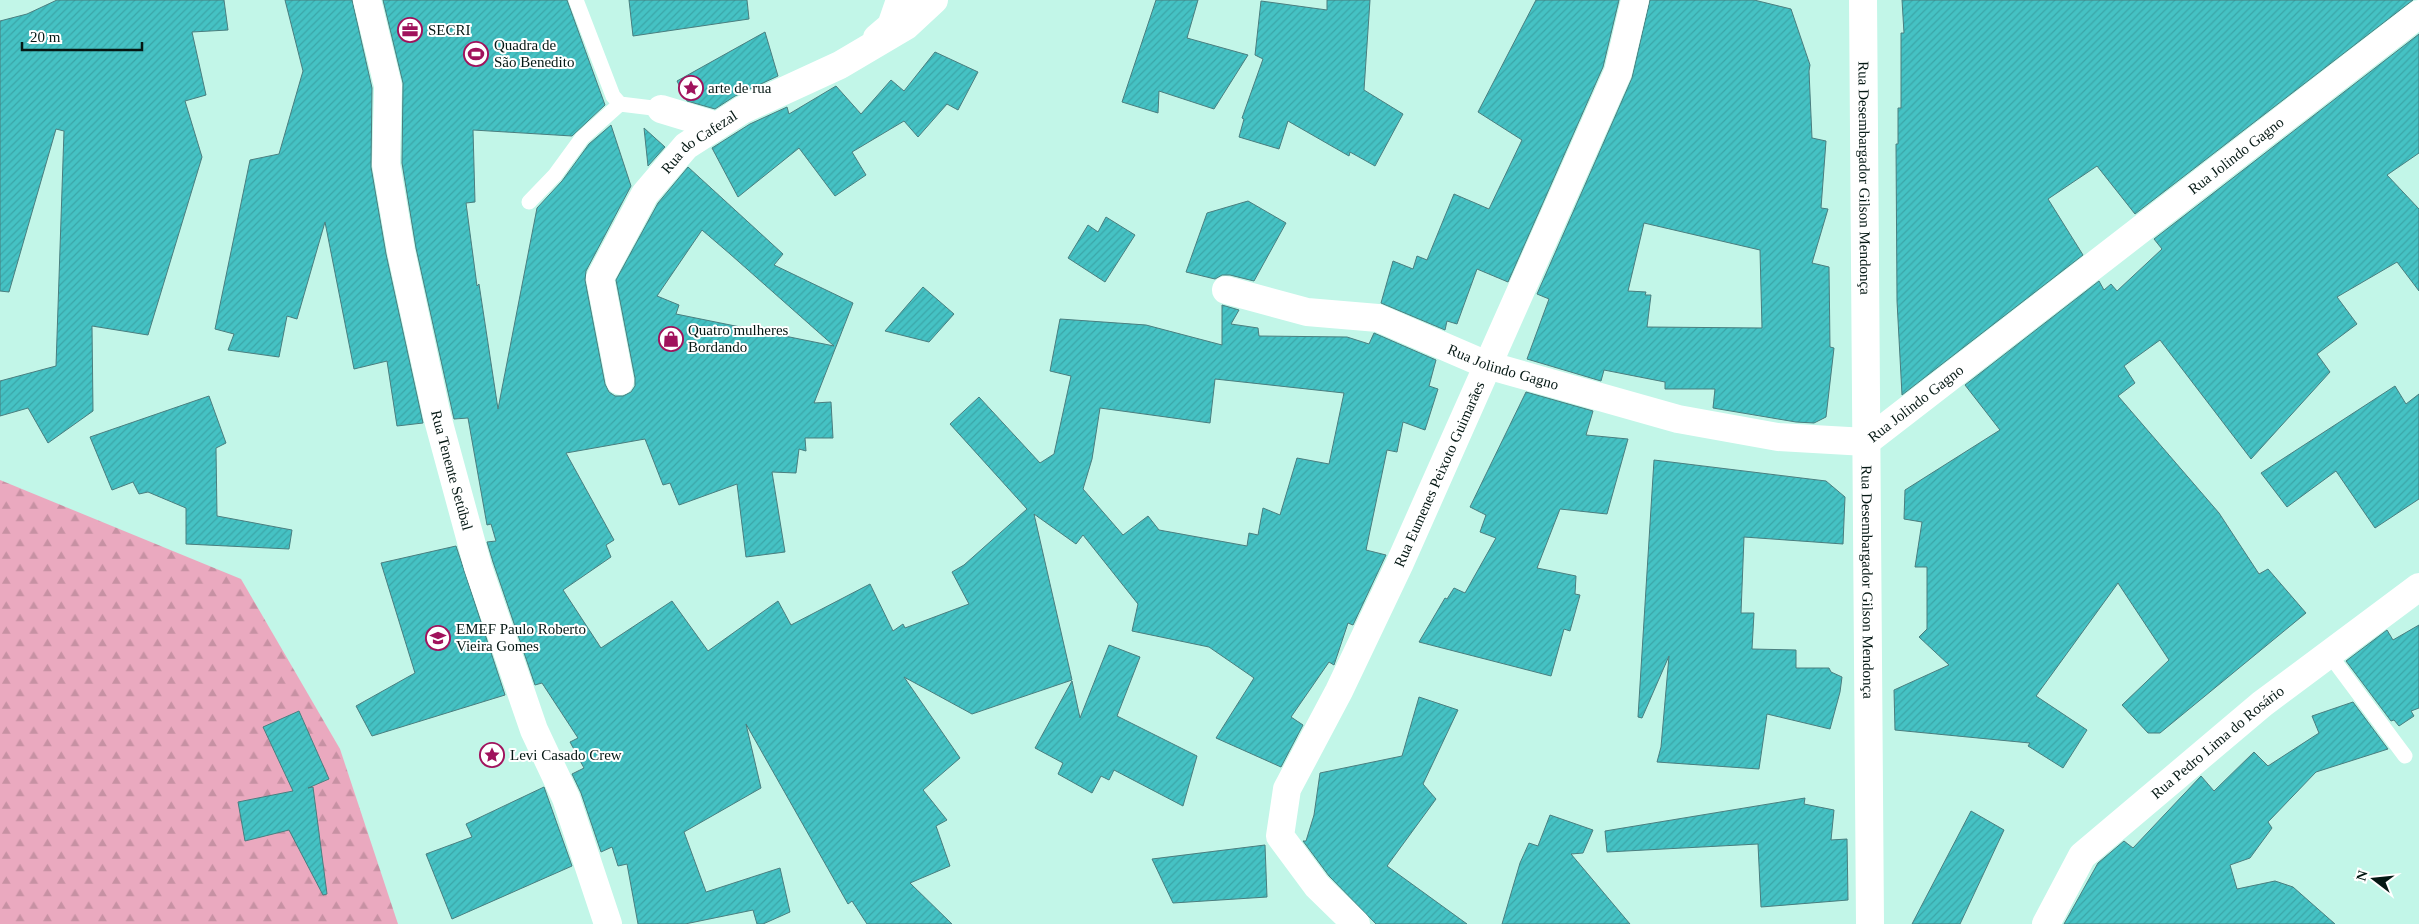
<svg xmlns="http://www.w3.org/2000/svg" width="2419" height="924" font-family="'Times New Roman',serif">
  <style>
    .forest { fill: url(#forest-firs) }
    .building { fill: url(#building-hatch); stroke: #4a7e7f; fill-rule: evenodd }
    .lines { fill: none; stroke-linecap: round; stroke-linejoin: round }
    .lane { stroke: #fff; stroke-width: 15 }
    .street { stroke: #fff; stroke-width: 28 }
    .labels { text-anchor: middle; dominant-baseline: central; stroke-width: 4; stroke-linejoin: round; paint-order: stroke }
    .poi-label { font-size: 15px; fill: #051814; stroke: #fff; text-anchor: start }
    .street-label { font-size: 15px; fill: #051814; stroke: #fff }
  </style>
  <defs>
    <pattern id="forest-firs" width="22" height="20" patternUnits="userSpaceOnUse" patternTransform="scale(1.25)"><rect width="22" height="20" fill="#eaa9bf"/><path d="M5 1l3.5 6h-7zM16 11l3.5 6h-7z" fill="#c791a3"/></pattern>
    <pattern id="building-hatch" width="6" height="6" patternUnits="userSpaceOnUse" patternTransform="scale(1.25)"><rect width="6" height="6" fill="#45c2c4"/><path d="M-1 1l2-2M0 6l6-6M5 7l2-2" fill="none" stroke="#3ba6a8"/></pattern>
  </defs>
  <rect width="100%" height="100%" fill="#c2f6e8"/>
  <path class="forest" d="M0,480L241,579L340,749L398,924H0Z"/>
  <path class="building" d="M57,0H224L228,30L192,32L206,95L185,101L202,157L148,335L92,326L93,411L48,443L28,408L0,416V381L56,366L64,131L56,129L9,292L0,291V21L27,14Z
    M285,0H352L372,88L371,167L386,254L423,423L397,426L387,361L354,369L325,222L297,319L287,316L279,357L228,350L234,334L215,329L250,160L279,154L303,71Z
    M383,0H567L605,105L572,136L473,130L475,202L466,203L477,286L479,284L498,409L537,208L562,181L589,144L611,125L631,186L586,271L585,280L605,384L609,392L615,396H623L631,392L635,386V378L616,280L658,203L688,167L783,254L774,265L853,303L814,403L831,402L833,438H805L806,451L799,449L796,473L772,472L785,552L746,557L737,484L679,505L670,483L663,485L645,439L566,453L614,540L606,545L611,557L563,590L601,648L672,601L708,651L778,601L791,625L870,584L893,631L903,624L905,628L969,604L952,572L964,565L1027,509L950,424L979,397L1040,463L1054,454L1071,376L1050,371L1060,319L1146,325L1222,345V305L1239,310L1231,324L1258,328L1259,336L1347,337L1369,344L1374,333L1436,360L1429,386L1438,389L1425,430L1403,422L1397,452L1387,450L1366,550L1386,555L1353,625L1348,623L1334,665L1329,662L1291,717L1303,725L1281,767L1216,738L1254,678L1209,647L1132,631L1138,604L1083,535L1076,544L1034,514L1072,680L972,714L904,677L960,758L923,790L947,820L936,826L950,866L910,883L952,924H867L852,901L848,904L746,724L761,788L684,832L706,892L780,868L790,912L763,924H757L753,910L685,924H638L627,864L618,866L612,847L601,852L581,793L572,774L584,768L570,742L578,738L542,683L535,685L493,562L487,542L496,541L491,524L487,525L468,418L454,419L416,248L402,163L403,83ZM702,230L730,254L834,346L676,314L679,305L657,296ZM1215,379L1344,393L1329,464L1297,458L1280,515L1263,508L1258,535L1249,533L1247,546L1159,530L1148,516L1123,535L1083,489L1092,459L1100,408L1210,423Z
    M629,0H747L749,19L633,36Z
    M1156,0H1198L1187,38L1248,55L1214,109L1159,91L1158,113L1122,102Z
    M1327,0H1370L1364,90L1403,114L1375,166L1350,152L1349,156L1288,121L1279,149L1239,137L1244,119L1242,118L1263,59L1255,55L1261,1L1327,10Z
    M1536,0H1619L1603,67L1508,282L1477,269L1457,324L1447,321L1445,330L1381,303L1393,261L1413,269L1417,256L1427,260L1454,194L1489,209L1522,140L1478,112Z
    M1650,0H1754L1791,9L1810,65L1809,71L1812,138L1826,141L1821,208L1828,209L1812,263L1829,267L1830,347L1834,348L1826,417L1814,423L1796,422L1713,408L1715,389H1665V382L1604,370L1601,381L1527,359L1549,299L1537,294L1632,78ZM1644,223L1760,250L1762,328L1647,327L1651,295H1645L1646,292L1628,291Z
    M1902,0H2413L2135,214L2097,166L2048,199L2083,255L1902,395L1897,301L1896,144H1898V108H1901V33H1904Z
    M765,32L778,76L735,96L715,109L687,101L677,81Z
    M2419,34V153L2387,175L2419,209V291L2397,262L2337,297L2357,324L2317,354L2330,372L2251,459L2160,340L2124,366L2135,383L2118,396L2219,513L2259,574L2268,569L2306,613L2160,733H2148L2122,705L2169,660L2118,583L2036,696L2087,730L2063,768L2028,746L2030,743L1895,730L1894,690L1949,665L1919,637L1927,629V567H1915L1922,522L1904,519L1905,490L2000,430L1965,385L2099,281L2104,290L2111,284L2117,291L2162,249L2154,239Z
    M935,52L978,72L958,110L947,104L918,137L904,121L852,152L866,175L835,196L799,148L738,197L712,148L750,124L787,107L789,114L836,86L861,114L891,80L904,91Z
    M644,128L665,147L648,166Z
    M1248,201L1286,223L1254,281L1230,275H1222L1215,279L1186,272L1207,213Z
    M1106,217L1135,235L1105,282L1068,258L1088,225L1098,232Z
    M923,287L954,314L929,342L885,331Z
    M2395,386L2406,404L2419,394V499L2375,528L2336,471L2287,507L2261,473Z
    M1526,392L1593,411L1586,435L1628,439L1607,514L1560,509L1537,568L1576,576L1575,594L1580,595L1570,631L1564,629L1551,676L1419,642L1445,598L1447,599L1454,588L1465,593L1496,538L1480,532L1486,515L1470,507Z
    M209,396L226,443L216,448L217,516L292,530L289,549L186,544V508L148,492L139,494L133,482L112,490L90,437Z
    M1654,460L1826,481L1845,497L1843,544L1744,537L1741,613H1754L1752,649L1796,650V668H1829L1831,672L1842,677L1840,692L1830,729L1767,714L1759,769L1657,762L1661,747L1669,656L1642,718L1638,717Z
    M456,546L505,695L372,736L356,706L415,673L381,563Z
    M2419,625V708L2411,711L2414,716L2399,726L2394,720L2391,721L2346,661L2387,630L2393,640Z
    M1109,645L1140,657L1117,716L1197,756L1183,806L1114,770L1109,780L1101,776L1092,793L1058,774L1063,763L1035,748L1072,681L1080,718Z
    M1419,697L1458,710L1423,784L1436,799L1387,866L1467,924H1376L1329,876L1303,841H1306L1314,815L1320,773L1402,756Z
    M2353,702L2388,749L2316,772L2268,822L2272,828L2250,858L2230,865L2237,889L2275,881L2293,887L2335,924H2064L2098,863L2124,841L2133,848L2201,776L2214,791L2254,752L2268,766L2319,733L2312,716Z
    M299,711L329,779L308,788L313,787L327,894L323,895L289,830L245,841L238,802L293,791L263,727Z
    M544,787L572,866L452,919L426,854L472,837L466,824Z
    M1805,798L1804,804L1834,810L1831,840L1847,839L1848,900L1761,907L1758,844L1607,852L1605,831Z
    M1971,811L2004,830L1960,924H1912Z
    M1550,815L1593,830L1583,853L1571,854L1630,924H1502L1520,863L1529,843L1538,846Z
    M1265,845L1267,897L1173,903L1152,859Z"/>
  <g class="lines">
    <path class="lane" d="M576,0L613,96L620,104L661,109
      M529,202L555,175L582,138L620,104
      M2332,651V658L2405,756"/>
    <g class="street">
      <path id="s1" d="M367,0L388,86L386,164L401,251L437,416L478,567L534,730L566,798L608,924"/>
      <path id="s2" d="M1863,0L1870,924"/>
      <path d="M877,38L891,26L900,0"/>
      <path d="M661,109L717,126"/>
      <path id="s3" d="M1226,290L1307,312L1378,318L1487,365L1678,419L1778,437L1866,442L2419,14"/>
      <path id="s4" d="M620,381L600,278L645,194L686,146L742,110L840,65L906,26L934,0"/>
      <path id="s5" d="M1356,924L1317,886L1280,836L1287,789L1339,691L1399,565L1618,72L1635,0"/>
      <path id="s6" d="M2046,924L2082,856L2262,704L2419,587"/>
    </g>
  </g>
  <defs>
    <symbol id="office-ring" viewBox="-11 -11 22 22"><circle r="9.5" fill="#fff" stroke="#a0125c" stroke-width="1.5"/><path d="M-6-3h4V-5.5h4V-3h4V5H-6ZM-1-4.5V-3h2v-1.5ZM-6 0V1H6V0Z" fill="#a0125c"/></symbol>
    <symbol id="stadium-ring" viewBox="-11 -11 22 22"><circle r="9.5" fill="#fff" stroke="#a0125c" stroke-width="1.5"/><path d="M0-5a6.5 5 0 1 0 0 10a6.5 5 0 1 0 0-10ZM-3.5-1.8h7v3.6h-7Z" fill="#a0125c"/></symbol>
    <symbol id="sight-ring" viewBox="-11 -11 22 22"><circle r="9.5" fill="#fff" stroke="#a0125c" stroke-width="1.5"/><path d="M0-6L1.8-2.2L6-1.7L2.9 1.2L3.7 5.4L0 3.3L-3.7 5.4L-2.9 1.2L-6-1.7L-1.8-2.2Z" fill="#a0125c"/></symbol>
    <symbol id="shop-ring" viewBox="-11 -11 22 22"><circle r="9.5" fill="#fff" stroke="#a0125c" stroke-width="1.5"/><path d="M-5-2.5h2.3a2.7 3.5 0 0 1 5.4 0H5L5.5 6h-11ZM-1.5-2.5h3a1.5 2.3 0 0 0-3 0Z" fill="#a0125c"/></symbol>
    <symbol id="school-ring" viewBox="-11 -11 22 22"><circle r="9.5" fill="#fff" stroke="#a0125c" stroke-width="1.5"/><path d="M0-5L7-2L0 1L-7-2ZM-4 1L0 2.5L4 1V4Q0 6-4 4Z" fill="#a0125c"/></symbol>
  </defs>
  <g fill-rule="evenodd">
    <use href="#office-ring" x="396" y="16" width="28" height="28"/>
    <use href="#stadium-ring" x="462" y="40" width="28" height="28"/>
    <use href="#sight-ring" x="677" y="74" width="28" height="28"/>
    <use href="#shop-ring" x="657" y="325" width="28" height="28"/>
    <use href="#school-ring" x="424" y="624" width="28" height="28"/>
    <use href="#sight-ring" x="478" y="741" width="28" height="28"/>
  </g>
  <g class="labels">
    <g class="poi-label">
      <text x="428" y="30">SECRI</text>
      <text x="494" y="45">Quadra de<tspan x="494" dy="17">São Benedito</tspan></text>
      <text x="708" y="88">arte de rua</text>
      <text x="688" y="330">Quatro mulheres<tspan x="688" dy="17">Bordando</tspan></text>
      <text x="456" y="629">EMEF Paulo Roberto<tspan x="456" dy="17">Vieira Gomes</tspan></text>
      <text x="510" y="755">Levi Casado Crew</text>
    </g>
    <g class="street-label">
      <text stroke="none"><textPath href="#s4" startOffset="276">Rua do Cafezal</textPath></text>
      <text stroke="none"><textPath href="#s3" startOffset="1130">Rua Jolindo Gagno</textPath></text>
      <text stroke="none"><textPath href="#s2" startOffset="178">Rua Desembargador Gilson Mendonça</textPath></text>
      <text stroke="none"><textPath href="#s3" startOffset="290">Rua Jolindo Gagno</textPath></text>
      <text stroke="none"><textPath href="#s3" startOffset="725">Rua Jolindo Gagno</textPath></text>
      <text stroke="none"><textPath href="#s1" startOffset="480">Rua Tenente Setúbal</textPath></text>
      <text stroke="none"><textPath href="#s5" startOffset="514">Rua Eumenes Peixoto Guimarães</textPath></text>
      <text stroke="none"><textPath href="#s2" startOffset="582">Rua Desembargador Gilson Mendonça</textPath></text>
      <text stroke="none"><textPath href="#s6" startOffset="254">Rua Pedro Lima do Rosário</textPath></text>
    </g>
  </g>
  <g transform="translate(2374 879) rotate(286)" stroke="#ffffff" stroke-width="4" paint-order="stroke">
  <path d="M0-4L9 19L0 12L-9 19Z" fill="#051814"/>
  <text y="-8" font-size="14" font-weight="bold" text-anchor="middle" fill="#051814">N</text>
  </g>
  <path d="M22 42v8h120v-8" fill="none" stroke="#051814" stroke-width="2.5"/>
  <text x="30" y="42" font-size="15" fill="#051814" stroke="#ffffff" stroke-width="4" paint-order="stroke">20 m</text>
</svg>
